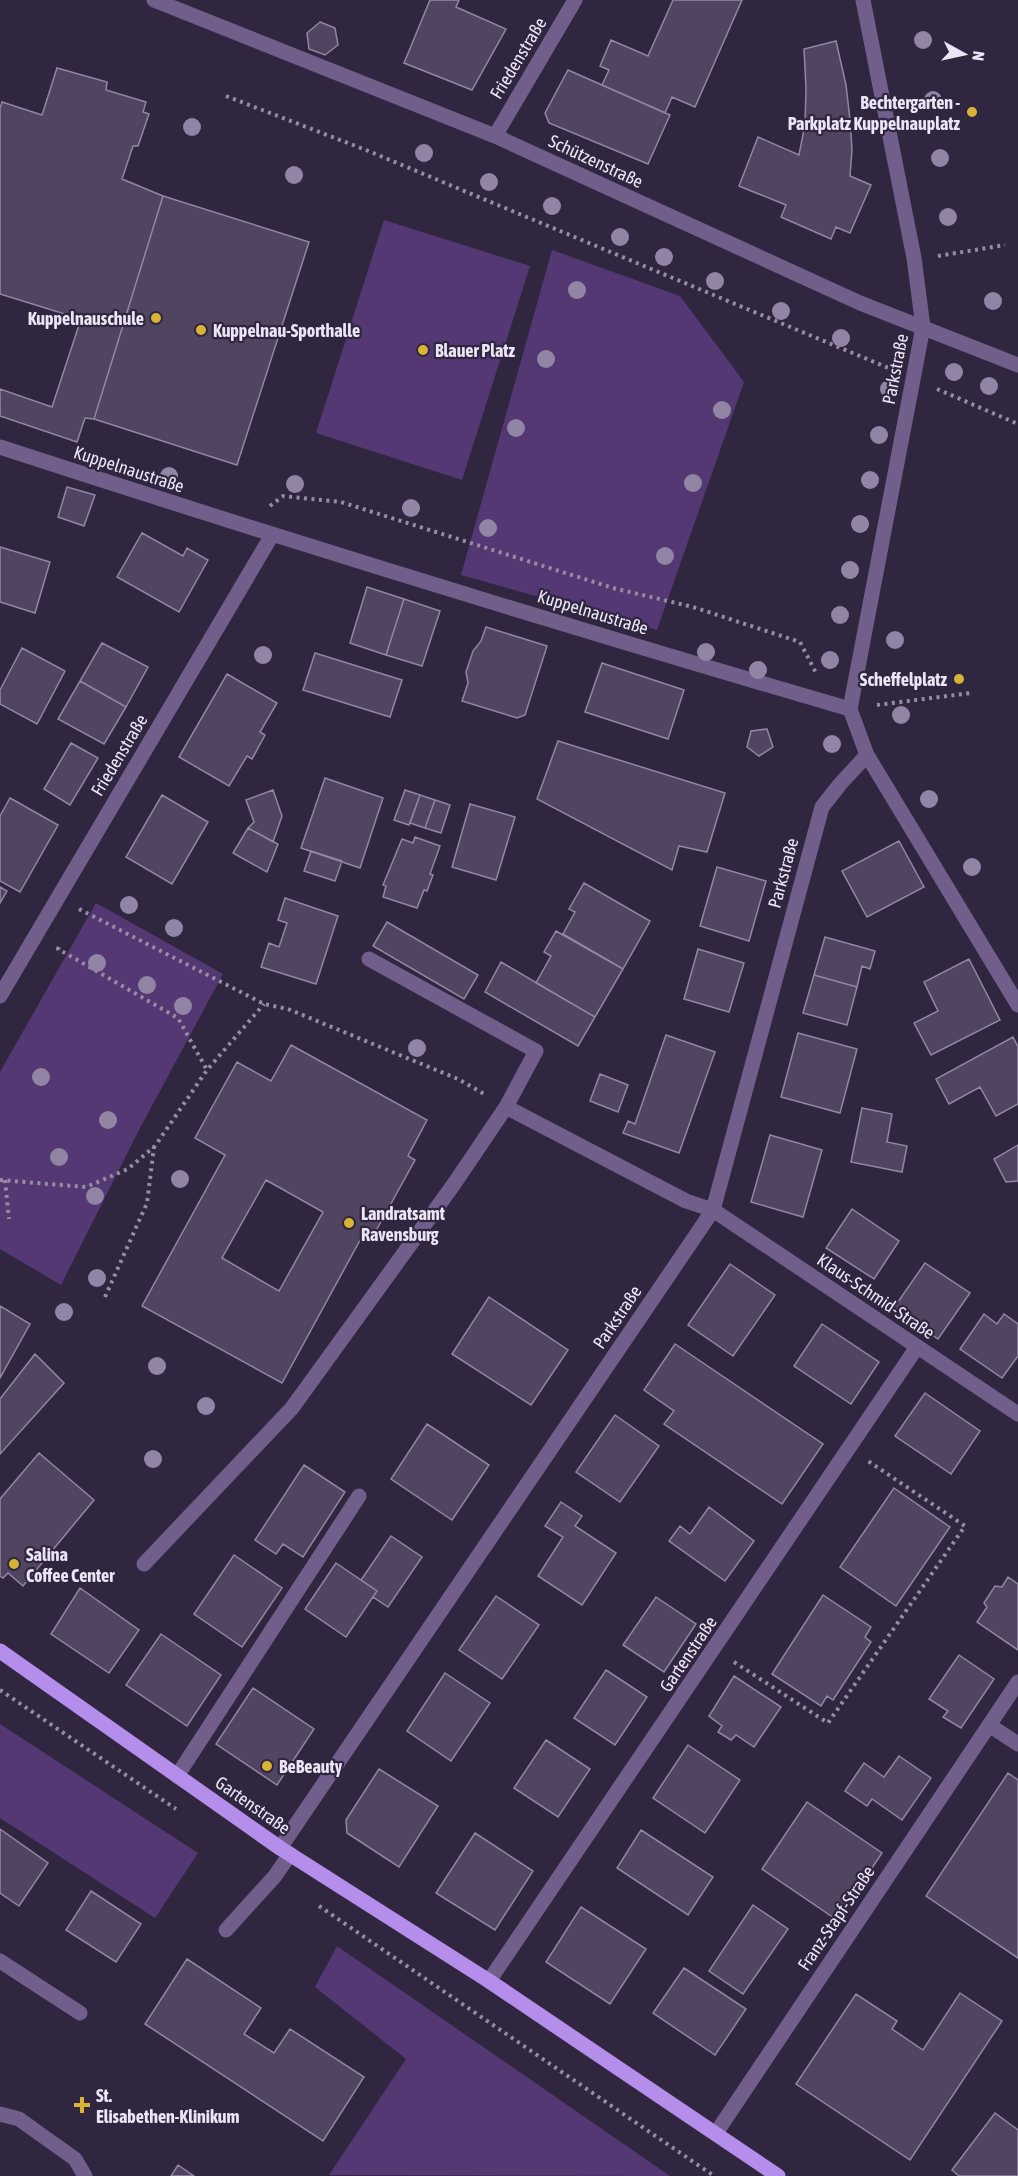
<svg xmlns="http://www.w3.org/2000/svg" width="1018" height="2176" font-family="'Asap Condensed',sans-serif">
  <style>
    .green { fill: #533873 }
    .building { fill: #504460; stroke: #9286a4; stroke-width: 1.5; fill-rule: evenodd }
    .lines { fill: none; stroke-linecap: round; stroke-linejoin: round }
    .path { stroke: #968da2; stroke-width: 4; stroke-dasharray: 3 4.5; stroke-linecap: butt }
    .minor { stroke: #715e8b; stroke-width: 15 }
    .major { stroke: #b58dea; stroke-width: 15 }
    .tree { fill: #9184a4 }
    .poi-dot { fill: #d7b434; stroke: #312640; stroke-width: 2 }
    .labels { text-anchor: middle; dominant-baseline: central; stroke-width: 4.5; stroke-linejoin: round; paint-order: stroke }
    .street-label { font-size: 18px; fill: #ece5f6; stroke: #312640 }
    .poi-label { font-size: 18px; font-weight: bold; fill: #ece5f6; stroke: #312640; text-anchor: start }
  </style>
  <rect width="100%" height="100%" fill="#312640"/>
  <path class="green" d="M384,220L530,266L462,480L316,433Z
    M552,250L680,296L744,382L657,630L461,575Z
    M96,903L223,974L139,1130L61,1285L0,1249V1072Z
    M0,1724L198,1853L155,1918L0,1818Z
    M337,1946L670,2176L329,2175L406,2059L315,1987Z"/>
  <path class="building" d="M430,0H459L456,7L506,29L472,90L404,63Z
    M673,0H742L695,107L672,97L665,113L602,85L609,70L600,66L611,40L648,56Z
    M320,22L335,28L338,45L325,55L309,49L307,33Z
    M836,41L846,85L850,120L852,150L850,176L871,185L850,233L836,227L831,239L781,217L786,205L739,186L758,137L799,155L805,124L806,89L804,49Z
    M57,68L107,82L106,90L146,102L143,112L149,114L138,146H133L122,179L163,196L94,419L85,418L77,442L0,416V389L52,407L81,319L0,294V108L2,102L42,115Z
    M568,70L670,115L648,164L549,123L545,113Z
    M163,196L309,242L237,465L94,419Z
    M67,487L95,495L84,526L58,517Z
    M142,533L183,556L187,548L208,560L179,612L117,577Z
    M0,547L50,562L35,613L0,602Z
    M367,587L404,599L386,655L350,643Z
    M404,599L440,611L422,666L386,655Z
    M486,627L547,646L525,715L517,718L462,701L468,683L466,672L473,651L481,641Z
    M102,643L148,667L126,707L80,681Z
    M22,648L65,671L37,724L0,704V690Z
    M315,653L402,680L390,717L303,690Z
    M602,663L684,690L668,739L585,712Z
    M227,674L277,703L260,732L265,735L252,759L247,756L229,786L179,757Z
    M80,681L126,707L104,744L58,719Z
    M767,729L773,747L759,756L747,747L751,731Z
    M558,741L725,793L707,852L679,846L672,870L537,799Z
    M71,743L98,758L70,805L44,789Z
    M325,778L383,798L360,868L301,848Z
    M273,790L282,816L273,842L248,828L254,822L246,800Z
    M405,790L420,795L409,825L394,820Z
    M162,795L208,822L172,884L126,857Z
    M420,795L435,800L425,828L410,823Z
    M10,798L58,825L20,892L0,881V816Z
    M435,800L450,805L441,833L425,828Z
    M470,804L515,817L496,880L452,867Z
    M248,828L278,844L267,872L233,853Z
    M415,837L440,846L430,874L433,875L427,891L424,890L417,908L383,897L386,886L383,885L402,839L413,843Z
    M899,841L924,887L867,917L842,871Z
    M311,851L342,861L335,881L304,871Z
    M717,867L766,881L749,941L700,926Z
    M584,883L650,921L623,969L563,934L575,912L569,909Z
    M0,887L7,891L0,903Z
    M285,898L338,916L316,984L261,967L269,943L279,947L287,923L278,920Z
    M387,922L478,975L464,999L373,946Z
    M556,931L623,969L595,1017L536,983L551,956L544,952Z
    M825,937L875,951L870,969L862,966L857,987L814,975Z
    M698,949L744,963L729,1012L684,999Z
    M969,959L1000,1020L931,1055L914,1023L938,1011L924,982Z
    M501,962L595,1017L578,1046L485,992Z
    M814,975L857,987L847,1025L803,1013Z
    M798,1033L857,1049L840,1113L781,1097Z
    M666,1035L715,1052L679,1153L623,1133L628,1121L635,1124Z
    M1013,1037L1018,1047V1104L996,1116L980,1087L949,1104L936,1079Z
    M291,1045L427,1120L408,1156L415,1160L372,1238L364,1233L282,1383L142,1306L225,1155L195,1138L237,1062L271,1081ZM266,1180L323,1212L279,1291L222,1258Z
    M600,1074L628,1085L618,1112L590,1101Z
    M862,1108L892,1114L887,1142L907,1146L902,1172L851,1162Z
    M770,1135L822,1150L803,1217L751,1202Z
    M1018,1145V1181L1006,1182L994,1159Z
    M852,1209L899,1241L874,1279L826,1248Z
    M925,1263L970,1293L938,1339L893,1309Z
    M730,1264L775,1295L733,1356L688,1325Z
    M489,1297L568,1350L531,1405L452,1354Z
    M0,1306L30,1324L0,1378Z
    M984,1314L997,1324L1004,1314L1018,1324V1356L1002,1378L960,1349Z
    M822,1324L879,1362L851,1404L794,1366Z
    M675,1344L823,1444L782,1504L664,1424L674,1411L644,1390Z
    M35,1354L64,1383L0,1454V1399Z
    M925,1393L980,1431L951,1474L895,1436Z
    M615,1415L659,1446L620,1502L576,1472Z
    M427,1424L489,1465L452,1520L391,1479Z
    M39,1453L94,1500L23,1586L8,1573L3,1578L0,1576V1499Z
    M304,1465L345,1492L303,1557L283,1544L276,1554L255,1540Z
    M894,1488L950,1527L896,1606L840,1567Z
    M561,1502L582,1516L575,1526L616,1553L582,1605L538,1576L563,1537L545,1526Z
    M709,1507L754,1541L725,1581L669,1541L680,1526L690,1534Z
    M391,1536L422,1557L388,1607L373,1597L377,1591L361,1580Z
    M234,1555L282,1588L242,1647L194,1614Z
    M336,1563L377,1591L346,1637L305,1609Z
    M1008,1577L1018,1584V1650L977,1622L987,1607L984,1603L995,1586L1002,1587Z
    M80,1588L139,1630L109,1673L51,1634Z
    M823,1595L871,1627L865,1637L871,1642L833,1700L827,1696L821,1706L772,1674Z
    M496,1596L539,1625L502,1679L459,1650Z
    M656,1597L696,1624L664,1672L623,1645Z
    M161,1634L221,1675L187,1726L126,1685Z
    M959,1655L994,1679L961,1728L943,1717L948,1711L929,1699Z
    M606,1670L647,1697L615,1745L574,1718Z
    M445,1673L490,1703L451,1761L407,1731Z
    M734,1676L781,1707L754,1747L736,1735L731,1740L718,1732L722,1726L709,1716Z
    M253,1688L314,1729L277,1785L216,1744Z
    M546,1740L590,1769L558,1817L514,1788Z
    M688,1745L740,1780L705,1833L653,1798Z
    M899,1756L931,1778L902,1820L872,1799L867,1806L845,1791L864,1763L884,1777Z
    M379,1769L438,1806L399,1867L347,1833L346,1820Z
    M1008,1773L1018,1780V1958L926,1896Z
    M807,1802L882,1853L837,1920L762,1869Z
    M0,1829L48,1863L19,1906L0,1893Z
    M641,1830L713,1877L688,1915L617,1868Z
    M475,1833L533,1871L495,1930L436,1893Z
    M91,1891L141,1924L116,1962L66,1930Z
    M753,1905L788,1929L743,1994L709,1971Z
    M581,1907L646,1949L610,2004L546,1962Z
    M187,1959L261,2008L244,2034L274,2053L290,2029L364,2077L323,2141L145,2024Z
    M684,1968L746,2009L715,2055L653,2013Z
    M960,1993L1002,2021L910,2160L796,2084L856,1994L897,2021L892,2029L923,2050Z
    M995,2113L1018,2130V2176H959L952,2170Z
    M178,2165L194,2176H171Z"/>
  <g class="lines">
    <path class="path" d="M226,96L366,150L891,369
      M938,256L1005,245
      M937,389L1018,424
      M270,506L283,496L341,502L613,588L693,607L800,642L816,673
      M877,705L971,693
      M79,909L264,1004L288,1009L458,1079L486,1095
      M59,947L58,949L178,1018L207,1070
      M0,1180L86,1187L128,1169L155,1146L207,1070L264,1004
      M5,1180L9,1219
      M105,1297L147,1203L154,1147
      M734,1662L828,1723L965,1526L868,1461
      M0,1690L176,1809
      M319,1906L714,2176"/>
    <path class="minor" d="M154,0L495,136L860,303L1018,365
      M495,136L575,0
      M0,447C282,539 565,626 850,709
      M850,709L923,327L914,258L863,0
      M850,709L867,755L1018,1005
      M369,959L536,1051L506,1107
      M0,996L272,535
      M144,1564L292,1408L454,1184L506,1107L686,1201L713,1210L1018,1414
      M989,1725L1018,1744
      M177,1776L359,1496
      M280,1848L713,1210L822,807L841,783L867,755
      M226,1930L275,1876L290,1854
      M0,1961L80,2013
      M489,1981L917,1347
      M0,2114L19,2119L75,2159L85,2176
      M716,2133L1018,1682"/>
    <path class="major" d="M0,1651L280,1848L489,1981L778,2176"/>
  </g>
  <g class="tree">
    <circle cx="923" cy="40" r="9"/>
    <circle cx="933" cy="100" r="9"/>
    <circle cx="192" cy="127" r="9"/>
    <circle cx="424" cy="153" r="9"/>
    <circle cx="940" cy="158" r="9"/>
    <circle cx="294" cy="175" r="9"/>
    <circle cx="489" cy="182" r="9"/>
    <circle cx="552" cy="206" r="9"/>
    <circle cx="948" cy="217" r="9"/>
    <circle cx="620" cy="237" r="9"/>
    <circle cx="664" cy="257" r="9"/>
    <circle cx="715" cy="281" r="9"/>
    <circle cx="577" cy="290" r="9"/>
    <circle cx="993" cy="301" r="9"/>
    <circle cx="781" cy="311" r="9"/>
    <circle cx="841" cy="338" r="9"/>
    <circle cx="546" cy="359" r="9"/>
    <circle cx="954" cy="372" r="9"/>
    <circle cx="989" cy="386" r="9"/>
    <circle cx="889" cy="389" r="9"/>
    <circle cx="722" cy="410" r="9"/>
    <circle cx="516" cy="428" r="9"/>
    <circle cx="879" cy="435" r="9"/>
    <circle cx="169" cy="476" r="9"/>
    <circle cx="870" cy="480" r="9"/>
    <circle cx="693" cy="483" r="9"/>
    <circle cx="295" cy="484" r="9"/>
    <circle cx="411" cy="508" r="9"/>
    <circle cx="860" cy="524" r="9"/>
    <circle cx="488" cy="528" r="9"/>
    <circle cx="665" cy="556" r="9"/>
    <circle cx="850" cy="570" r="9"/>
    <circle cx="840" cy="615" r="9"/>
    <circle cx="895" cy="640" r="9"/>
    <circle cx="706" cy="652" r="9"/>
    <circle cx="263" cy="655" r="9"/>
    <circle cx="830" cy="660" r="9"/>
    <circle cx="758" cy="670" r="9"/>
    <circle cx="901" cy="715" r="9"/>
    <circle cx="832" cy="744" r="9"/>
    <circle cx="929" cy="799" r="9"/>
    <circle cx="972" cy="867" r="9"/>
    <circle cx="129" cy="905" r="9"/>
    <circle cx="174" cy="928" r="9"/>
    <circle cx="97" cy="963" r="9"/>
    <circle cx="147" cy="985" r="9"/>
    <circle cx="183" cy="1006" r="9"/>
    <circle cx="417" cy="1048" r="9"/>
    <circle cx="41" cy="1077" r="9"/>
    <circle cx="108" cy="1120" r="9"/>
    <circle cx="59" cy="1157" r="9"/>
    <circle cx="180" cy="1179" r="9"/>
    <circle cx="95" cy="1196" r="9"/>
    <circle cx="97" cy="1278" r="9"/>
    <circle cx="64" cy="1312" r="9"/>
    <circle cx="157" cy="1366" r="9"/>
    <circle cx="206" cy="1406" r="9"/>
    <circle cx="153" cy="1459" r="9"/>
  </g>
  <g class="poi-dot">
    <circle cx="972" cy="112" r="6"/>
    <circle cx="156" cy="318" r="6"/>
    <circle cx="201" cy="330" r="6"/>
    <circle cx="423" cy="350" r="6"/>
    <circle cx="959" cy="679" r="6"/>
    <circle cx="349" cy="1223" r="6"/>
    <circle cx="14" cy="1564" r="6"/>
    <circle cx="267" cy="1766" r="6"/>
    <path d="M79 2096h6v6h6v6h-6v6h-6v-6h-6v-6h6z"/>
  </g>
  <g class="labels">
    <g class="street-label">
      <text transform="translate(518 58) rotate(-59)">Friedenstraße</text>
      <text transform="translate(596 161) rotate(25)">Schützenstraße</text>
      <text transform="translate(895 369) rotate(-79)">Parkstraße</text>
      <text transform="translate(129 469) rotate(18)">Kuppelnaustraße</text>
      <text transform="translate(593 612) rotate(17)">Kuppelnaustraße</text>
      <text transform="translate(119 755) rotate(-59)">Friedenstraße</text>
      <text transform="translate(783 873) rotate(-75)">Parkstraße</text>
      <text transform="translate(876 1296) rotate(34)">Klaus-Schmid-Straße</text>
      <text transform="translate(617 1317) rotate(-56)">Parkstraße</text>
      <text transform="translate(688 1654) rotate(-56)">Gartenstraße</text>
      <text transform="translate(253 1805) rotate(35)">Gartenstraße</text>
      <text transform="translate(836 1918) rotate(-56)">Franz-Stapf-Straße</text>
    </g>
    <g class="poi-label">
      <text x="960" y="102" text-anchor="end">Bechtergarten -<tspan x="960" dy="21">Parkplatz Kuppelnauplatz</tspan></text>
      <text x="144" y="318" text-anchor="end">Kuppelnauschule</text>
      <text x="213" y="330">Kuppelnau-Sporthalle</text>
      <text x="435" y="350">Blauer Platz</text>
      <text x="947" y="679" text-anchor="end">Scheffelplatz</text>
      <text x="361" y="1213">Landratsamt<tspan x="361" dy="21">Ravensburg</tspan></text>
      <text x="26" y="1554">Salina<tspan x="26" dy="21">Coffee Center</tspan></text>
      <text x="279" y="1766">BeBeauty</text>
      <text x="96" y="2095">St.<tspan x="96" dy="21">Elisabethen-Klinikum</tspan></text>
    </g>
  </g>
  <g transform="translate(964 54) rotate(98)" stroke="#312640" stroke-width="4.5" paint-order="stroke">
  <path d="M0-4.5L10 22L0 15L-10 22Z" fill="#ece5f6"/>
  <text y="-9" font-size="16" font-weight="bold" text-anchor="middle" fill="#ece5f6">N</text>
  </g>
</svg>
